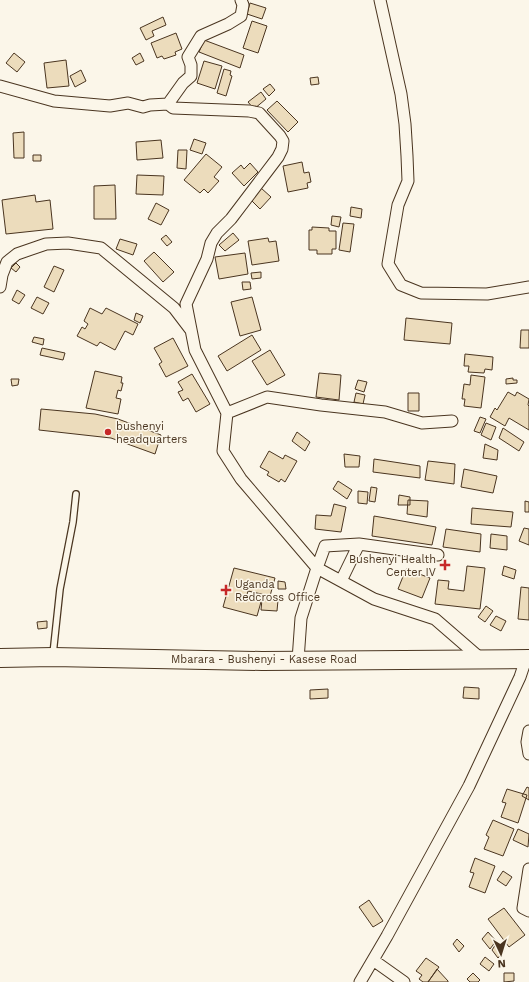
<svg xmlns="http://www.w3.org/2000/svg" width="529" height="982" font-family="'Work Sans',sans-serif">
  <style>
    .building { fill: #ecdcbc; stroke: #4a3520 }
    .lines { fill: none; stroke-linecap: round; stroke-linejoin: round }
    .lane-casing { stroke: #4a3520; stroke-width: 8 }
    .street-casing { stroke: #4a3520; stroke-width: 13 }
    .primary-casing { stroke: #4a3520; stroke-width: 20 }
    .lane { stroke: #fbf6e9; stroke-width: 5.5 }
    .street { stroke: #fbf6e9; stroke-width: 11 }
    .primary { stroke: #fbf6e9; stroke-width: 18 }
    .poi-dot { fill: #c62828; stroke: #fbf6e9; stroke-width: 1.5 }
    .labels { text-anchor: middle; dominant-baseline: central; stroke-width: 3; stroke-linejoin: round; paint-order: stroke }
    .poi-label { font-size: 11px; fill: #4a3520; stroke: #fbf6e9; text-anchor: start }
    .street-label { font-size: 11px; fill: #4a3520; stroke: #fbf6e9 }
  </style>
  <rect width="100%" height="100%" fill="#fbf6e9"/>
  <path class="building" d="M250,3L266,8L262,19L247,14Z
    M163,17L166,25L152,31L154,36L146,40L140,28Z
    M252,21L267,26L258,53L243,48Z
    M176,33L182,49L175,52L176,55L164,59L162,56L157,58L151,43Z
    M204,40L244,55L240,68L199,52Z
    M14,53L25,62L17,72L6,63Z
    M140,53L144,61L136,65L132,58Z
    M66,60L69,86L47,88L44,63Z
    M204,61L222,66L215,89L197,83Z
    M224,69L231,71L230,75L232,76L226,96L217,93Z
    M81,70L86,81L75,87L70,76Z
    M318,77L319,84L311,85L310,78Z
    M270,84L275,90L269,96L263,89Z
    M261,92L266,99L254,109L248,102Z
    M277,101L298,122L288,132L267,110Z
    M24,132V158H14L13,133Z
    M194,139L206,143L202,154L190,150Z
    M161,140L163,158L137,160L136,142Z
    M178,150H187L186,169L177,168Z
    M206,154L222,167L214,177L219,181L208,193L204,189L200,193L184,180Z
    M33,155H41V161H33Z
    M302,162L304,173L309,172L311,182L307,183L308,188L288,192L283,166Z
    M250,163L258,172L244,186L232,173L241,165L244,169Z
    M137,175L164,176L163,195L136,194Z
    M115,185L116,219H94V186Z
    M261,188L271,197L260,209L250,199Z
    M35,195L36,202L50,200L53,229L6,234L2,200Z
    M156,203L169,210L161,225L148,219Z
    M351,207L362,209L361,218L350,216Z
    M332,216L341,217L339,227L331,225Z
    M343,223L354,224L350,252L339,250Z
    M312,227L329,228V231H336V249H332V254H317V250H309V230H312Z
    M233,233L239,240L225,251L219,245Z
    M166,235L172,242L167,246L161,239Z
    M268,238L269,242L276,241L279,261L252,265L248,241Z
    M120,239L137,244L133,255L116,249Z
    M154,252L174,272L163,282L144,261Z
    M245,253L248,274L219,279L215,257Z
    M16,263L20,267L16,272L11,268Z
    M54,266L64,270L54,292L44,287Z
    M261,272V278L252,279L251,273Z
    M242,282H250L251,289L243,290Z
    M17,290L25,295L19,304L12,300Z
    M37,297L49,303L43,314L31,308Z
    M252,297L261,330L240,336L231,302Z
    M90,308L102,314L106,308L138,324L133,335L125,331L115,350L100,342L97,346L77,336L82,327L85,329L88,324L84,321Z
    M136,313L143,316L140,323L134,320Z
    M406,318L452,323L450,344L404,340Z
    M521,330H529V348H520Z
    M252,335L261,350L227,371L218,356Z
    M34,337L44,339L43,345L32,342Z
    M173,338L188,366L166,377L159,364L162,362L154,348Z
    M42,348L65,353L63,360L40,355Z
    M270,350L285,375L267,385L252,361Z
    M465,354L493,357L492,370L485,369L484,373L468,372L469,366H464Z
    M95,371L122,377L121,383H123L121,391L118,390L116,398L121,399L118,414L86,408Z
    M319,373L341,375L339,400L316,397Z
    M192,374L210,404L196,412L188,398L183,401L178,392L183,390L178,382Z
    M471,375L485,377L481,408L464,406L465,399H462L464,384L470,385Z
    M513,378V380H517V383L506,384V379Z
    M11,379H19L18,385L12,386Z
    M358,380L367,382L364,392L355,389Z
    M508,392L515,396L517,392L529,399L528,405L529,406V430L509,418L505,426L490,417L495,408L497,410Z
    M356,393L365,395L363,404L354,402Z
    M408,393H419V411H408Z
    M41,409L95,414L118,419L161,435L155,454L111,438L39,430Z
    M480,417L486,419L480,433L474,431Z
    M486,423L496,427L491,440L481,435Z
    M503,428L524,442L519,451L499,438Z
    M297,432L310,442L305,451L292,441Z
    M485,444L498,450L497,460L483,458Z
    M269,451L283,459L285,455L297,461L285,482L281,479L279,482L267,475L269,472L260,467Z
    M344,454L360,456L359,467H345Z
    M374,459L420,466V478L373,472Z
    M428,461L455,464L454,484L425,480Z
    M464,469L497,476L493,493L461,487Z
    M338,481L352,490L347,499L333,489Z
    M371,487L377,488L375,502L369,501Z
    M358,491L368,492L367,504L358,503Z
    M399,495L410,497V505H398Z
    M408,500L428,501L427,517L407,514Z
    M525,501L529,502V512H525Z
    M334,504L346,507L341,532L315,529L316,515L331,516Z
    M472,508L513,512L511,527L471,524Z
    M374,516L436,527L432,545L372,536Z
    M524,528L529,529V545L519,541Z
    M446,529L481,534L480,552L443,547Z
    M491,534L507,536V550L490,548Z
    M467,566L485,568L480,609L435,604L438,580L449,581L448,589L464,591Z
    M504,566L516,570L514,579L502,575Z
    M234,568L275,578L270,596L248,591L246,598L261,602L257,616L223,607Z
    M406,569L430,578L422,598L398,589Z
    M278,581L285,582L286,589H278Z
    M521,587L529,588V620L518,619Z
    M262,599L278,600L277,611L261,610Z
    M486,606L493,611L485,622L478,617Z
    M496,616L506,621L501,631L490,625Z
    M47,621V628L38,629L37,622Z
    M464,687L479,688V699L463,698Z
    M328,689V698L310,699V690Z
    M527,787L529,788V800L522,796Z
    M507,789L527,795L518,823L501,817L506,803L502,802Z
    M493,820L514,829L503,856L484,849L489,837L486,835Z
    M518,829L529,834L528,847L513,840Z
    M475,858L495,866L485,893L469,887L474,873L470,872Z
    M503,871L512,877L506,886L497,880Z
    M369,900L383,921L373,927L359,907Z
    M504,908L525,935L509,947L488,919Z
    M488,932L496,941L490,949L482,939Z
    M457,939L464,946L459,952L453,944Z
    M496,944L504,951L498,958L492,950Z
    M485,957L494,964L489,971L480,964Z
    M426,958L439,967L428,982H423L419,979L422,975L416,971Z
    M437,969L448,981V982H428Z
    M473,973L480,980L478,982H470L467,979Z
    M504,973H514V981L504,982Z"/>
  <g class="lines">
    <defs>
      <path id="lane" d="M53,654L60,589L73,522L76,494"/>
      <path id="street" d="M380,0L401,94L405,124L407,156L408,181L398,205L388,264L401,285L421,293L487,294L529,287
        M0,86L54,101L110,106L128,103L143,107L150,105L168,104L173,108L249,111L259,113L280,136L283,141L282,149L278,157L231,219L217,233L211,243L207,259L186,304L195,350L227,413L223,451L241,479L317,568L374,599L435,619L480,658
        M168,104L183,83L191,76V65L188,57L201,36L228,24L241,16L243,5L241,0
        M0,287L2,275L7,262L17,254L46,244L68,243L101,248L174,308L190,329
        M227,413L267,397L321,405L385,412L422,423L452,421
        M341,581L359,544
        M298,660L301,618L317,568L325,546L359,544L438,555
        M529,731L527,742L529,754
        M529,869L523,908L529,911
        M373,960L404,982
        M360,982L387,936L469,786L520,677L526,659"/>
      <path id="primary" d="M0,658L53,657L262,661L529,659"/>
    </defs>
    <use href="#lane" class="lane-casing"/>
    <use href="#street" class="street-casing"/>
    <use href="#primary" class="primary-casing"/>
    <use href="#lane" class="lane"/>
    <use href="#street" class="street"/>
    <use href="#primary" class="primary"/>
  </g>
  <g class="poi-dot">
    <circle cx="108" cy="432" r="4"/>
    <path d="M443 559h4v4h4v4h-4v4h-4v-4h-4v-4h4z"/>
    <path d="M224 584h4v4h4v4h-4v4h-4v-4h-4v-4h4z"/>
  </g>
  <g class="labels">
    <g class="poi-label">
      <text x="116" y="426">bushenyi<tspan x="116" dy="13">headquarters</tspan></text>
      <text x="436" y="559" text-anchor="end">Bushenyi Health<tspan x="436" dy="13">Center IV</tspan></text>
      <text x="235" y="584">Uganda<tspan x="235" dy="13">Redcross Office</tspan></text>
    </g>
    <g class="street-label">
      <text x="264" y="659">Mbarara - Bushenyi - Kasese Road</text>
    </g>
  </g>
  <g transform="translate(501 954) rotate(176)" stroke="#fbf6e9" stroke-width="3" paint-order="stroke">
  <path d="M0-3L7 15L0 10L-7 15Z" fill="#4a3520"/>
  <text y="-6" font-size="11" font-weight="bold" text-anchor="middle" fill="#4a3520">N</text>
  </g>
</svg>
